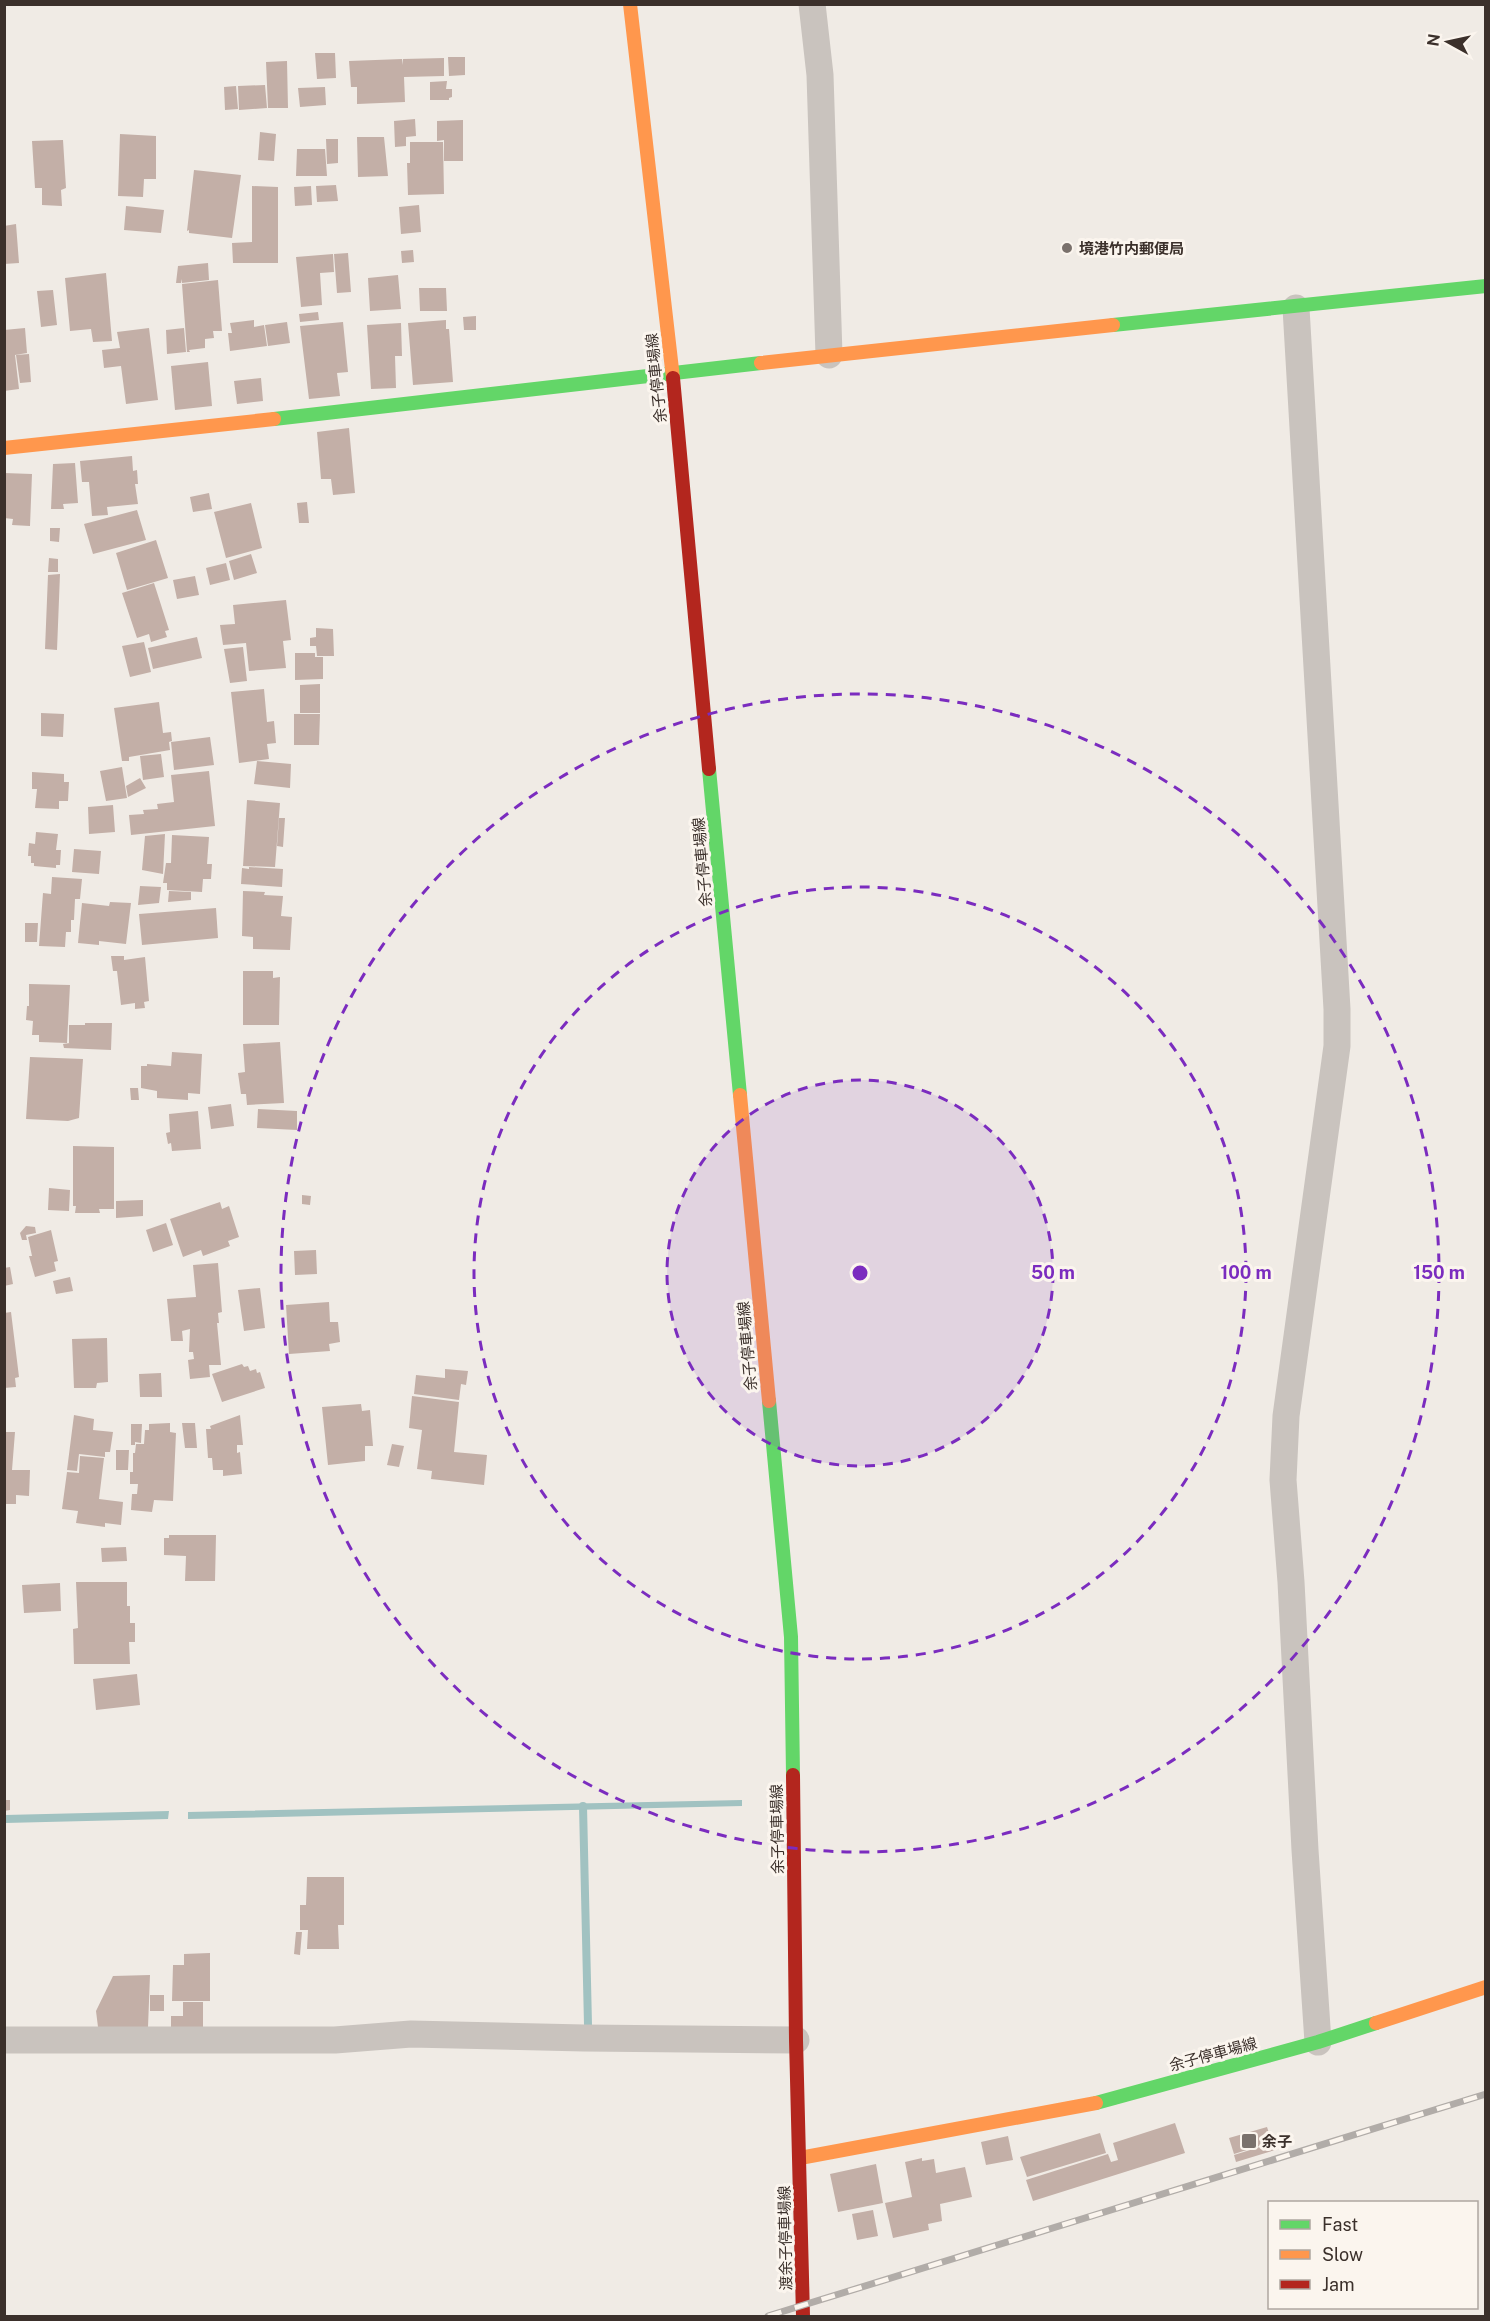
<svg xmlns="http://www.w3.org/2000/svg" width="1490" height="2321" font-family="'Public Sans','Noto Sans JP',sans-serif">
  <style>
    .water { fill: #a1c2c1 }
    .lines { fill: none; stroke-linecap: round; stroke-linejoin: round }
    .stream { stroke: #a1c2c1; stroke-width: 8 }
    .building { fill: #c3afa7 }
    .street { stroke: #c9c3be; stroke-width: 27 }
    .fast { stroke: #63d668; stroke-width: 14 }
    .slow { stroke: #ff974d; stroke-width: 14 }
    .jam { stroke: #b3261e; stroke-width: 14 }
    .rail-casing { stroke: #b1aca8; stroke-width: 7 }
    .rail { stroke: #fbf5ee; stroke-width: 4.5; stroke-dasharray: 14; stroke-linecap: butt }
    .ring { fill: none; stroke: #7b2cbf; stroke-width: 3; stroke-dasharray: 10 8 }
    .poi-dot { fill: #7a716c; stroke: #fbf5ee; stroke-width: 2 }
    .labels { text-anchor: middle; dominant-baseline: central; stroke-width: 6; stroke-linejoin: round; paint-order: stroke }
    .poi-label { font-size: 15px; font-weight: bold; fill: #3b302b; stroke: #fbf5ee; text-anchor: start }
    .street-label { font-size: 15px; fill: #3b302b; stroke: #fbf5ee }
    .centre { fill: #7b2cbf; stroke: #fbf5ee; stroke-width: 3 }
    .ring-label { font-size: 18px; text-anchor: middle; font-weight: bold; fill: #7b2cbf; stroke: #fbf5ee; stroke-width: 6; stroke-linejoin: round; paint-order: stroke }
  </style>
  <rect width="100%" height="100%" fill="#f0ebe5"/>
  <path class="water" d="M742,1800V1806L188,1819V1812Z
    M169,1811L168,1819L5,1823V1815Z"/>
  <g class="lines">
    <path class="stream" d="M583,1806L588,2025"/>
  </g>
  <path class="building" d="M315,53H335L336,78L317,79Z
    M448,57H465V75L449,76Z
    M444,58V76L404,77L405,102L357,104V87H351L349,61L402,59L403,65V59Z
    M287,61L288,108H268L266,62Z
    M447,81L446,89H452V97L449,98V100H430V82Z
    M265,85L267,108L239,110L238,86Z
    M236,86L238,109L225,110L224,87Z
    M325,87L326,105L300,107L298,88Z
    M415,119L416,136L406,137V146L395,147L394,121Z
    M463,120V161H444V140L437,141V121Z
    M260,132L276,134L274,161L258,160Z
    M120,134L156,136V179H144L143,197L118,196Z
    M357,137H384L388,176L358,177Z
    M326,139H338V163L327,164Z
    M63,140L66,188L61,190L62,206L42,205V188H35L32,141Z
    M410,142H443L444,194L408,195L407,163H410Z
    M297,149H325L327,176H296Z
    M194,170L241,175L232,238L189,233V230L187,231Z
    M336,185L338,201L317,202L316,186Z
    M252,186L278,187V263H233L232,243L252,242Z
    M311,186L312,205L295,206L294,187Z
    M419,205L421,232L401,234L399,207Z
    M126,206L164,210L161,233L124,230Z
    M16,224L19,263L4,264V226Z
    M413,250L414,262L402,263L401,251Z
    M348,253L351,292L337,293L334,254Z
    M333,254L334,272L320,273L322,305L301,307L296,257Z
    M208,263L209,280L182,283L181,279V283H176L178,266Z
    M106,273L112,341L93,342L91,329L70,331L65,278Z
    M398,275L401,309L370,311L368,278Z
    M218,280L222,331H213L214,338L205,339V348L189,350L190,352H187L182,284Z
    M419,288H446L447,311H420Z
    M53,290L57,325L41,327L37,291Z
    M318,312L319,320L300,322L299,314Z
    M476,316V330H464L463,317Z
    M254,320V327L264,325L267,346L230,351L228,333H232L230,323Z
    M446,320V329H449L453,382L413,385L408,323Z
    M287,322L290,343L268,346L265,325Z
    M343,322L348,372L337,373L340,396L309,399L300,326Z
    M401,323L402,356H395L396,388L371,389L367,325Z
    M25,328L27,353L15,355L19,389L4,391V330Z
    M149,328L158,400L126,404L121,366L104,368L102,350L120,348L117,332Z
    M184,328L186,352L167,354L166,330Z
    M29,354L31,382L20,383L16,355Z
    M208,362L212,406L175,410L171,366Z
    M261,378L263,401L237,404L234,381Z
    M349,428L355,493L333,495L331,479H321L317,432Z
    M132,456L133,471L137,470L138,484H135L138,504L107,507L108,515L92,516L89,482H82L80,461Z
    M75,463L78,503L63,504L64,509H51L53,464Z
    M4,473L32,474L30,526L12,525L13,519L4,518Z
    M209,493L212,509L193,512L190,497Z
    M307,502L309,523H299L297,503Z
    M251,503L262,548L226,558L214,512Z
    M137,510L146,540L93,554L84,524Z
    M50,528H60L59,542L50,541Z
    M156,540L168,578L127,590L116,553Z
    M251,554L257,573L234,580L229,561Z
    M49,558L58,559V572H48Z
    M226,563L230,580L210,585L206,568Z
    M60,574L57,650L45,649L48,575Z
    M195,576L199,595L177,599L173,580Z
    M154,583L169,630L165,631L167,637L151,642L149,634L137,638L122,593Z
    M286,600L291,640L283,641L286,668L249,671L246,643L223,645L220,625L235,624L233,605Z
    M316,628L333,629L334,656H317L316,646H310V638L316,637Z
    M197,637L202,658L153,669L148,648Z
    M144,642L151,672L130,677L122,646Z
    M243,647L247,681L230,683L224,649Z
    M295,653H315V657H323V679L295,680Z
    M320,684V713H300V685Z
    M264,689L267,722L274,721L276,743L267,744L269,759L239,763L231,692Z
    M159,702L163,733L171,732L172,741L166,743L169,742L170,750L129,757V761H122L114,708Z
    M41,713L64,714L63,737L41,736Z
    M294,714H320L319,745H294Z
    M210,737L214,765L174,770L171,742Z
    M161,754L164,777L143,780L140,756Z
    M257,761L291,764L290,788L254,784Z
    M122,767L127,798L106,801L100,771Z
    M209,771L215,826L131,835L129,815L144,814L143,810L158,809L157,804L174,802L171,775Z
    M32,772L64,774V782H69L68,801H59V809L35,808L37,789H32Z
    M140,778L146,788L128,797L126,786Z
    M247,800L280,803L275,867L243,866Z
    M113,805L115,832L89,834L88,807Z
    M279,818H285L283,847L277,846Z
    M36,832L58,834L56,850H61L60,865H56V868L34,866V863H31V856H28L29,843L35,844Z
    M165,834L163,874L142,870L145,836Z
    M172,835L209,837L207,864H212L211,879H203L202,892L167,890V883H163L166,863H171Z
    M74,849L101,851L99,874L72,872Z
    M249,867L283,869L282,887L241,884L242,868L249,869Z
    M52,877L82,879L80,899H75L74,920H71V932H66L65,947L39,946L43,893L51,894Z
    M140,886L161,887L159,903L138,905Z
    M169,891L191,892V900L168,902Z
    M243,891L265,892L264,895L283,896L281,916L292,917L290,950L253,949V937L242,936Z
    M110,902L131,903L126,944L99,941V945L78,943L82,903L109,906Z
    M216,908L218,938L142,945L139,914Z
    M25,923H38L37,942H25Z
    M111,956H124V960L145,957L149,1001L144,1002L145,1008L135,1009V1003L121,1005L117,971H113Z
    M243,971H273V978L280,977L279,1025H243Z
    M29,984L70,985L67,1043L39,1042V1035H32L33,1021L26,1020L27,1006H29Z
    M85,1023H112L111,1050L64,1048L63,1044L70,1043H69V1025H85Z
    M280,1042L284,1103L247,1105L246,1094H241L238,1073L245,1072L243,1044Z
    M172,1052L202,1054L200,1094L188,1093V1100L157,1098V1091L141,1088V1066H147V1064L171,1066Z
    M30,1057L83,1059L79,1118L68,1121L26,1119Z
    M130,1088H138L139,1100H131Z
    M231,1104L234,1126L211,1129L208,1107Z
    M258,1109L297,1111V1130L257,1128Z
    M198,1111L201,1149L172,1151L171,1143L168,1144L166,1133L170,1132L169,1114Z
    M73,1146L114,1147V1209H99L100,1213H75L76,1206H73Z
    M49,1188L70,1190L69,1211L48,1210Z
    M302,1195L311,1196L310,1205L302,1204Z
    M143,1200V1216L116,1218V1201Z
    M220,1202L222,1209L229,1206L239,1237L228,1241L230,1246L203,1256L201,1250L183,1257L170,1219Z
    M166,1223L173,1245L153,1252L146,1230Z
    M26,1226L35,1227L36,1233L26,1235L27,1240H22L20,1233Z
    M51,1230L58,1261L54,1262L56,1271L35,1277L29,1256H32L28,1237Z
    M316,1250L317,1274L295,1275L294,1251Z
    M218,1263L222,1312L218,1313L219,1323H217L221,1365H209L210,1377L190,1379L188,1360L194,1359L193,1352H189L190,1329L182,1331L183,1341H171L167,1299L196,1297L193,1265Z
    M10,1267L13,1284L4,1286V1268Z
    M70,1277L73,1291L56,1294L53,1281Z
    M260,1288L265,1328L244,1331L238,1290Z
    M329,1302L330,1322H338L340,1342L329,1344L330,1351L289,1354L286,1305Z
    M11,1312L19,1377L15,1378L16,1387L4,1388V1313Z
    M107,1338L108,1382L97,1383L96,1388H74L72,1339Z
    M242,1364L244,1367L248,1366L250,1371L256,1369L257,1373L260,1372L265,1388L222,1402L212,1374Z
    M445,1369L468,1371L466,1385L461,1384L459,1400L414,1394L416,1375L445,1378Z
    M161,1373L162,1397H140L139,1374Z
    M412,1396L459,1402L454,1452L487,1455L484,1485L431,1479L432,1471L417,1469L422,1430L409,1428Z
    M361,1404L362,1411L370,1410L373,1446H365V1461L328,1465L322,1407Z
    M74,1415L94,1419L93,1430L113,1432L110,1452H105V1457L79,1454L77,1471L67,1470Z
    M240,1415L243,1445H237V1453L240,1452L242,1474L223,1476V1470H213L212,1458H208L206,1429H211L210,1426Z
    M170,1423V1432L176,1433L173,1501L154,1500L152,1512L131,1510L132,1494H137L138,1484H130V1472H133V1453H135L136,1444H144L145,1430H149V1424Z
    M182,1423H195L197,1448H185Z
    M131,1424H142L141,1443L135,1442V1445H131Z
    M4,1432H15L12,1470H30L29,1496L16,1495V1504H4Z
    M392,1444L404,1446L399,1467L387,1465Z
    M116,1450H129L128,1470H116Z
    M80,1456L104,1458L99,1499L123,1502L121,1525L105,1523V1527L76,1523L78,1511L62,1509L67,1472L79,1473Z
    M169,1535H216L215,1581H185L186,1556L164,1555V1538H169Z
    M126,1547L127,1561L102,1562L101,1548Z
    M76,1582H127V1606H130V1623H135V1642H129L130,1664H74L73,1629L78,1628Z
    M60,1583L61,1611L24,1613L22,1585Z
    M137,1674L140,1705L96,1710L93,1679Z
    M4,1800H10V1810L4,1811Z
    M307,1877H344V1925H338L339,1949H307L308,1930H300V1905H306Z
    M296,1932H302L300,1955L294,1954Z
    M210,1953V2001H172L173,1965H184V1954Z
    M150,1975L148,2027H98L96,2011L113,1976Z
    M150,1995H164V2011H150Z
    M183,2002H203V2027L171,2028V2016H183Z
    M1175,2123L1185,2153L1033,2201L1026,2180L1108,2154L1111,2162L1118,2160L1113,2143Z
    M1267,2127L1272,2142L1234,2154L1229,2138Z
    M1100,2133L1106,2153L1027,2177L1020,2157Z
    M1008,2136L1013,2160L986,2165L981,2142Z
    M1273,2143L1275,2150L1236,2162L1234,2155Z
    M922,2158V2161L934,2159L936,2173L965,2167L972,2197L940,2204L942,2221L928,2224L929,2230L893,2238L885,2203L912,2197L905,2162Z
    M876,2164L883,2203L838,2212L830,2174Z
    M873,2210L878,2236L857,2240L852,2214Z"/>
  <g class="lines">
    <path class="street" d="M812,4L820,75L829,355
      M1296,308L1337,1009V1046L1286,1416L1283,1480L1291,1582L1305,1850L1318,2042
      M4,2040H335L411,2034L584,2038L796,2040"/>
    <path class="fast" d="M1113,325L1486,286
      M274,419L761,363
      M709,769L740,1095
      M769,1401L791,1637L793,1775
      M1096,2103L1318,2042L1376,2023"/>
    <path class="slow" d="M630,4L673,378
      M761,363L1113,325
      M4,448L274,419
      M740,1095L769,1401
      M1376,2023L1486,1987
      M800,2158L1096,2103"/>
    <path class="jam" d="M673,378L709,769
      M793,1775L796,2040L803,2316"/>
    <defs>
      <path id="rail" d="M768,2316L1486,2094"/>
    </defs>
    <use href="#rail" class="rail-casing"/>
    <use href="#rail" class="rail"/>
  </g>
  <circle cx="860" cy="1273" r="193" fill="#7b2cbf" fill-opacity=".12"/>
  <g class="ring">
    <circle cx="860" cy="1273" r="193"/>
    <circle cx="860" cy="1273" r="386"/>
    <circle cx="860" cy="1273" r="579"/>
  </g>
  <g class="poi-dot">
    <circle cx="1067" cy="248" r="6"/>
    <rect x="1241" y="2133" width="16" height="16" rx="3"/>
  </g>
  <g class="labels">
    <g class="poi-label">
      <text x="1079" y="248">境港竹内郵便局</text>
      <text x="1262" y="2141">余子</text>
    </g>
    <g class="street-label">
      <text transform="translate(656 378) rotate(-96)">余子停車場線</text>
      <text transform="translate(702 862) rotate(-95)">余子停車場線</text>
      <text transform="translate(747 1346) rotate(-95)">余子停車場線</text>
      <text transform="translate(777 1829) rotate(-91)">余子停車場線</text>
      <text transform="translate(1213 2054) rotate(-15)">余子停車場線</text>
      <text transform="translate(785 2238) rotate(-91)">渡余子停車場線</text>
    </g>
  </g>
  <circle cx="860" cy="1273" r="9" class="centre"/>
  <g class="ring-label">
    <text x="1053" y="1279">50 m</text>
    <text x="1246" y="1279">100 m</text>
    <text x="1439" y="1279">150 m</text>
  </g>
  <rect width="1490" height="2321" fill="none" stroke="#3b302b" stroke-width="12"/>
  <rect x="1268" y="2201" width="210" height="108" fill="#fbf5ee" stroke="#aea6a0" stroke-width="1.5"/>
  <rect x="1280" y="2220" width="30" height="9" fill="#63d668" stroke="#aea6a0" stroke-width="1.5"/>
  <text x="1322" y="2231" font-size="18" fill="#3b302b">Fast</text>
  <rect x="1280" y="2250" width="30" height="9" fill="#ff974d" stroke="#aea6a0" stroke-width="1.5"/>
  <text x="1322" y="2261" font-size="18" fill="#3b302b">Slow</text>
  <rect x="1280" y="2280" width="30" height="9" fill="#b3261e" stroke="#aea6a0" stroke-width="1.5"/>
  <text x="1322" y="2291" font-size="18" fill="#3b302b">Jam</text>
  <g transform="translate(1448 42) rotate(278)" stroke="#fbf5ee" stroke-width="4.5" paint-order="stroke">
  <path d="M0-4.5L10 22L0 15L-10 22Z" fill="#3b302b"/>
  <text y="-9" font-size="16" font-weight="bold" text-anchor="middle" fill="#3b302b">N</text>
  </g>
</svg>
